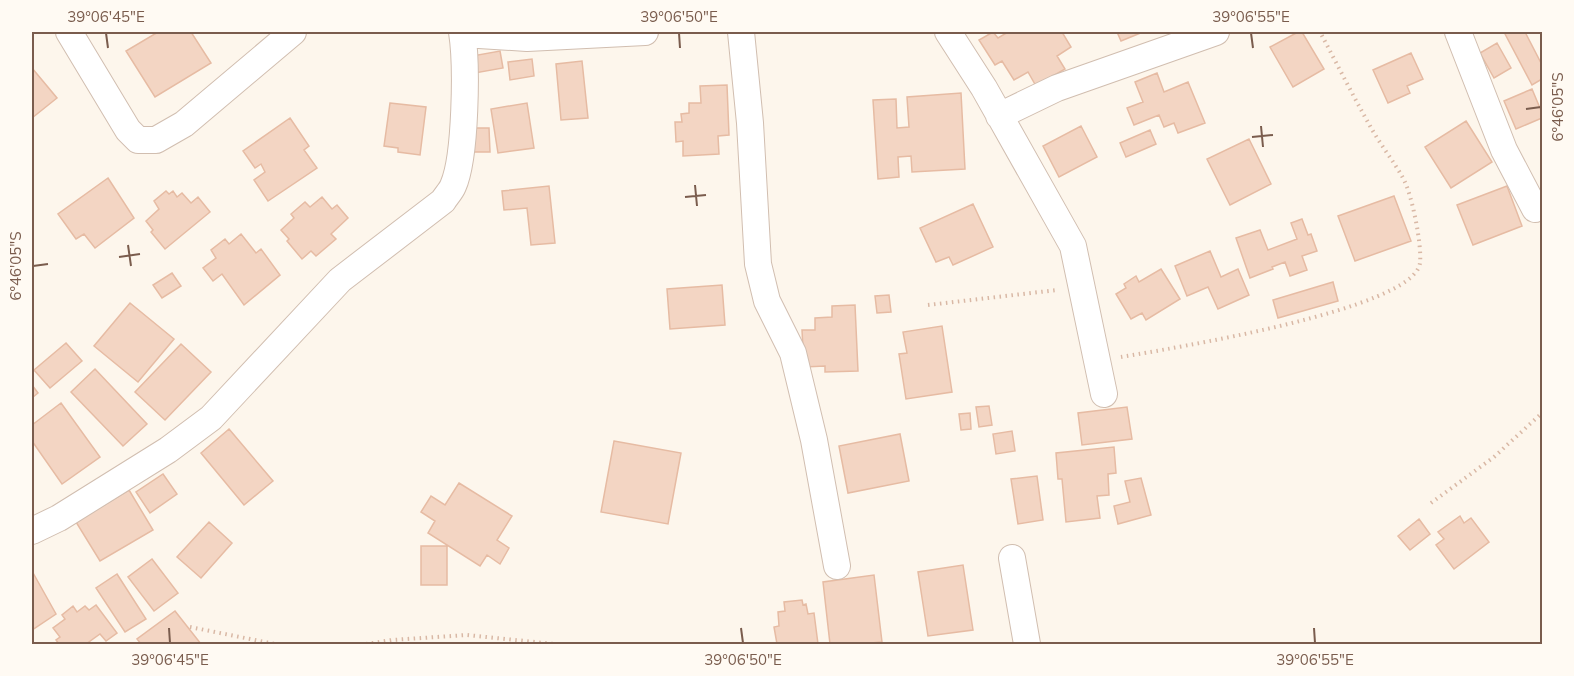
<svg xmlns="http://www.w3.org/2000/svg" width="1574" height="676" font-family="Mulish,sans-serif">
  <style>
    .building { fill: #f3d5c3; stroke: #e6bba3; stroke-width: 1.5 }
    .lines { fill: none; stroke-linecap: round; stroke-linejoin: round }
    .minor-casing { stroke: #d1beb0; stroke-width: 28 }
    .path { stroke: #d9b8a5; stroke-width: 4; stroke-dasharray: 1.5 4.5; stroke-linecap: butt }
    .minor { stroke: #fff; stroke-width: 26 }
    .ticks { fill: none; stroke: #7a5c4d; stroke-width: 2 }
    .neatline { fill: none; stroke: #7a5c4d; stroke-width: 2 }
    .ticks-label { font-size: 15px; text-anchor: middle; fill: #7a5c4d }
  </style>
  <rect width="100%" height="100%" fill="#fdf6ec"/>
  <path class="building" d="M158,32H191L211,63L155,97L126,51Z
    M993,32L998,38L1008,32H1062L1071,47L1057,56L1065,69L1036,86L1028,72L1014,80L1002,61L995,65L979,40Z
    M1117,32H1143L1121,41Z
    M1298,32H1302L1324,69L1293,87L1270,47Z
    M1504,32H1525L1542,65V79L1532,85Z
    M1497,43L1511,68L1494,78L1480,53Z
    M500,51L503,68L475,73L472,56Z
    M1411,53L1423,79L1407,86L1410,93L1388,103L1373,70Z
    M532,59L534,76L510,80L508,62Z
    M582,61L588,118L561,120L556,64Z
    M32,68L57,98L32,118Z
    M1157,73L1164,92L1188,82L1205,123L1178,133L1174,123L1164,127L1159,115L1134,125L1127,108L1143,102L1135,82Z
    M727,85L729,135L718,136L719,154L683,156V141L676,142L675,122H682L681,114L689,113V103H701L700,86Z
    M1532,89L1542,113V118L1516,129L1504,101Z
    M961,93L965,169L912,172L911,156L898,157L899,177L878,179L873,100L896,99L897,128L909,127L907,97Z
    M390,103L426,107L420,155L398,152V148L384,146Z
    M527,103L534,148L498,153L491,109Z
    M290,118L309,146L304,150L317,168L268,201L254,180L265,172L261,164L255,168L243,151Z
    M1466,121L1492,162L1451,188L1425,147Z
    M1081,126L1097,157L1059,177L1043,146Z
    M473,128H489L490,152H474Z
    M1150,130L1156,144L1126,157L1120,143Z
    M1249,139L1271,184L1230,205L1207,159Z
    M108,178L134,218L95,248L84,234L76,239L58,214Z
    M549,186L555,243L531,245L527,208L504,210L502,191Z
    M1507,186L1522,226L1473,245L1457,205Z
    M166,191L169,194L173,191L177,197L182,193L191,203L198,197L210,212L165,249L151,232L153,230L146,221L159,209L154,201Z
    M1394,196L1411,241L1355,261L1338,216Z
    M322,197L332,209L337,205L348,218L331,234L336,239L316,256L311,251L302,259L287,241L289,239L281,230L294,218L291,214L305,202L310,207Z
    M973,204L993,247L953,265L949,257L936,262L920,228Z
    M1302,219L1308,235L1311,234L1317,251L1302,256L1307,270L1290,276L1285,262L1272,267L1273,269L1250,278L1236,238L1260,230L1268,250L1297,239L1291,223Z
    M241,234L256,253L261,249L280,275L244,305L222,274L213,281L203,268L216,258L211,250L225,239L229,244Z
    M1210,251L1221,277L1238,269L1249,295L1218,309L1208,287L1187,296L1175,266Z
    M1161,269L1180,299L1146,320L1142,313L1131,319L1116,294L1126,288L1124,284L1136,276L1139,282Z
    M172,273L181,286L162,298L153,285Z
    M1333,282L1338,301L1278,318L1273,300Z
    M722,285L725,325L670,329L667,289Z
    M889,295L891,312L877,313L875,296Z
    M130,303L174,339L138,382L94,346Z
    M855,305L858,371L825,372V366L804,367L802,330H815V318L832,317V306Z
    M942,326L952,392L906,399L899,354L907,353L903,332Z
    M66,343L82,361L50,388L34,370Z
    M181,344L211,372L165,420L135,392Z
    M95,369L147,424L123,446L71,392Z
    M32,385L38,393L32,398Z
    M61,403L100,457L62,484L32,441V425Z
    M989,406L992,425L979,427L976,407Z
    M1127,407L1132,439L1082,445L1078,413Z
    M970,413L971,429L961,430L959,414Z
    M229,429L273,481L244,505L201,453Z
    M1012,431L1015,451L996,454L993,434Z
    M900,434L909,481L848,493L839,446Z
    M614,441L681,453L668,524L601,512Z
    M1114,447L1116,473L1108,474L1109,495L1097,496L1100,518L1066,522L1062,479H1058L1056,453Z
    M163,474L177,494L150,513L136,492Z
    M1037,476L1043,520L1018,524L1011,479Z
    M1141,478L1151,515L1118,524L1114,506L1130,502L1125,481Z
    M459,483L512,516L497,540L509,548L500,564L487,555L480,566L428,533L435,521L421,512L431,496L445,505Z
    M129,490L153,530L100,561L76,522Z
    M1460,516L1464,523L1471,518L1489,542L1454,569L1436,545L1444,539L1438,532Z
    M1419,519L1430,534L1410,550L1398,536Z
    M209,522L232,543L201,578L177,557Z
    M421,546H447V585H421Z
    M152,559L178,593L154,611L128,577Z
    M963,565L973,630L928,636L918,572Z
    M32,571L56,614L32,630Z
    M117,574L146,619L125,632L96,588Z
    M874,575L882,642L859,644H830L823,582Z
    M802,600L803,605L806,604L808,614L814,613L818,644H777L774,627L779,626L778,612L785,611L784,602Z
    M96,605L117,633L106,641L100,634L86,644H59L56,640L60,637L53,628L65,619L62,615L73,606L77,612L85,606L89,610Z
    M175,611L201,644H141L137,639Z"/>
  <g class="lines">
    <defs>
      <path id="minor" d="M69,32L128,130L138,140H156L184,124L293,32
        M741,32L750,123L758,264L767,301L793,353L814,440L837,566
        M948,32L984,88L1073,246L1104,394
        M1458,32L1504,150L1535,209
        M463,34L527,38L645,32
        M999,116L1057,88L1216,32
        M32,531L59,518L168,450L211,418L340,280L443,201C446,196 451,191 453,186C466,157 467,64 462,32
        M1012,558L1027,644"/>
    </defs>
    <use href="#minor" class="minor-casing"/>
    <path class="path" d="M928,305L1057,290
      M1121,357C1167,349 1414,310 1420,263C1422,245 1412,194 1403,178C1393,160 1379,143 1369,124C1352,94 1336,62 1320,32
      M1431,503L1494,457L1542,413
      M190,627L275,644
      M366,644L392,640L467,635L554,644"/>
    <use href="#minor" class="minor"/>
  </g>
  <path class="ticks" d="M106,33L108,48M679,33L680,48M1251,33L1253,48M1526,109L1541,107M1261,126L1263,147M1252,137L1273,135M695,185L697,206M685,197L706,195M128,245L131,266M119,257L140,254M33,266L48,264M169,628L170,643M741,628L743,643M1314,628L1315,643"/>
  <rect width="1574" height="676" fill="none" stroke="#fffaf3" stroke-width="66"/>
  <rect x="33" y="33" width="1508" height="610" class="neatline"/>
  <g class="ticks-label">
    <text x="106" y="22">39°06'45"E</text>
    <text x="679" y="22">39°06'50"E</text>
    <text x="1251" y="22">39°06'55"E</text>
    <text transform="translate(1558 107) rotate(-90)" y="5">6°46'05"S</text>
    <text transform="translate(16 266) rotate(-90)" y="5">6°46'05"S</text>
    <text x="170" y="665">39°06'45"E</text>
    <text x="743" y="665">39°06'50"E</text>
    <text x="1315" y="665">39°06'55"E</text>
  </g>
</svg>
